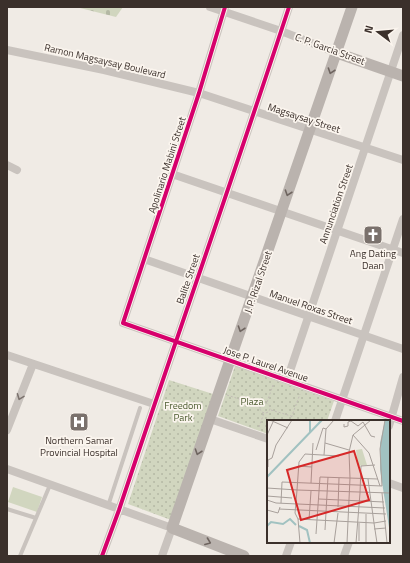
<svg xmlns="http://www.w3.org/2000/svg" width="410" height="563" font-family="'Titillium Web',sans-serif">
  <style>
    .grass { fill: #d1d6bf }
    .cemetery { fill: url(#cemetery-stones) }
    .park { fill: url(#park-dots) }
    .lines { fill: none; stroke-linecap: round; stroke-linejoin: round }
    .path { stroke: #c2bbb6; stroke-width: 1; stroke-dasharray: 2 2; stroke-linecap: butt }
    .service { stroke: #c9c3be; stroke-width: 4 }
    .minor { stroke: #c9c3be; stroke-width: 8 }
    .secondary { stroke: #bab3ae; stroke-width: 11 }
    .cycleway-casing { stroke: #fbf5ee; stroke-width: 6 }
    .cycleway { stroke: #d6006c; stroke-width: 4 }
    .oneway { stroke: #6e645f }
    .oneway2 { stroke: #7b726d }
    .labels { text-anchor: middle; dominant-baseline: central; stroke-width: 3.5; stroke-linejoin: round; paint-order: stroke }
    .street-label { font-size: 10px; fill: #3b302b; stroke: #fbf5ee }
    .poi-label { font-size: 10px; fill: #3b302b; stroke: #fbf5ee }
    .park-label { font-size: 10px; fill: #4a5a2e; stroke: #fbf5ee }
    .inset-river { fill: none; stroke: #a1c2c1; stroke-width: 2 }
    .inset-road { fill: none; stroke: #a8a09b; stroke-width: 1 }
    .view { fill: #d62828; fill-opacity: 0.15; stroke: #d62828; stroke-width: 2 }
    .inset-edge { fill: none; stroke: #3b302b; stroke-width: 2 }
  </style>
  <defs>
    <pattern id="cemetery-stones" width="16" height="16" patternUnits="userSpaceOnUse"><rect width="16" height="16" fill="#d1d6bf"/><path d="M2 7V4a2 2 0 0 1 4 0v3zM10 15v-3a2 2 0 0 1 4 0v3z" fill="#b4b8a4"/></pattern>
    <pattern id="park-dots" width="8" height="8" patternUnits="userSpaceOnUse"><rect width="8" height="8" fill="#d1d6bf"/><path d="M2 2h.1M6 6h.1" fill="none" stroke="#b4b8a4" stroke-width="1.8" stroke-linecap="round"/></pattern>
  </defs>
  <rect width="100%" height="100%" fill="#f0ebe5"/>
  <path class="grass" d="M13,487L42,497L37,512L8,502Z"/>
  <path class="cemetery" d="M76,7H123L116,17Z"/>
  <path class="park" d="M235,366L334,401L327,421H268V434L218,416Z
    M169,380L213,394L171,520L128,504Z"/>
  <g class="lines">
    <path class="path" d="M227,395L260,406
      M267,402L273,385
      M260 408a5 5 0 1 1 10 0a5 5 0 1 1-10 0Z
      M271,410L291,416
      M290,421L300,394
      M259,427L264,413"/>
    <path class="service" d="M108,506L140,408
      M7,509L36,518
      M20,556L50,485"/>
    <path class="minor" d="M210,7L281,31L337,53
      M225,7L199,93L123,323L403,421
      M7,50L104,70L199,93L403,160
      M7,165L17,170
      M172,174L403,253
      M144,259L403,349
      M7,355L154,404
      M287,380L403,35
      M210,419L268,439
      M335,421L403,219
      M389,426L403,377
      M7,430L33,364
      M7,469L172,528L162,556
      M389,483L403,488
      M102,556L119,510C175,342 234,175 289,7
      M286,556L291,542
      M344,556L349,542"/>
    <path class="secondary" d="M337,53L403,76
      M244,556L172,528L352,7"/>
    <defs>
      <path id="cycleway" d="M225,7L199,93L123,323L403,421
        M102,556L119,510C175,342 234,175 289,7"/>
    </defs>
    <use href="#cycleway" class="cycleway-casing"/>
    <use href="#cycleway" class="cycleway"/>
  </g>
  <defs><path id="oneway-chevron" d="M-2-3.5L2.5 0L-2 3.5" fill="none" stroke-width="1.6" stroke-linecap="round" stroke-linejoin="round"/></defs>
  <g class="oneway">
    <use href="#oneway-chevron" transform="translate(331 71) rotate(109)"/>
    <use href="#oneway-chevron" transform="translate(288 193) rotate(109)"/>
    <use href="#oneway-chevron" transform="translate(241 329) rotate(109)"/>
    <use href="#oneway-chevron" transform="translate(198 452) rotate(109)"/>
    <use href="#oneway-chevron" transform="translate(208 542) rotate(21)"/>
  </g>
  <use class="oneway2" href="#oneway-chevron" transform="translate(20 397) rotate(111)"/>
  <defs>
    <symbol id="church-square" viewBox="-11 -11 22 22"><rect x="-9" y="-9" width="18" height="18" rx="4" fill="#7a716c" stroke="#fbf5ee"/><path d="M-1.2-6h2.4v3.5h3.3v2.4h-3.3V6h-2.4V-.1h-3.3v-2.4h3.3Z" fill="#fff"/></symbol>
    <symbol id="hospital-square" viewBox="-11 -11 22 22"><rect x="-9" y="-9" width="18" height="18" rx="4" fill="#7a716c" stroke="#fbf5ee"/><path d="M-5-5h3v3.5h4V-5h3V5h-3V1.5h-4V5h-3Z" fill="#fff"/></symbol>
  </defs>
  <g fill-rule="evenodd">
    <use href="#church-square" x="362" y="224" width="22" height="22"/>
    <use href="#hospital-square" x="68" y="411" width="22" height="22"/>
  </g>
  <g class="labels">
    <g class="street-label">
      <text transform="translate(330 49) rotate(20)">C. P. Garcia Street</text>
      <text transform="translate(105 61) rotate(13)">Ramon Magsaysay Boulevard</text>
      <text transform="translate(304 118) rotate(18)">Magsaysay Street</text>
      <text transform="translate(167 165) rotate(-72)">Apolinario Mabini Street</text>
      <text transform="translate(336 204) rotate(-71)">Annunciation Street</text>
      <text transform="translate(188 279) rotate(-71)">Balite Street</text>
      <text transform="translate(258 282) rotate(-71)">J. P. Rizal Street</text>
      <text transform="translate(311 307) rotate(19)">Manuel Roxas Street</text>
      <text transform="translate(266 364) rotate(19)">Jose P. Laurel Avenue</text>
    </g>
    <g class="poi-label">
      <text x="373" y="253">Ang Dating<tspan x="373" dy="12">Daan</tspan></text>
      <text x="79" y="440">Northern Samar<tspan x="79" dy="12">Provincial Hospital</tspan></text>
    </g>
    <g class="park-label">
      <text x="252" y="401">Plaza</text>
      <text x="183" y="405">Freedom<tspan x="183" dy="12">Park</tspan></text>
    </g>
  </g>
  <g transform="translate(267 420)">
    <rect width="123" height="123" fill="#f0ebe5"/>
    <path d="M95,29L100,45L91,46L89,30Z" fill="#d1d6bf"/>
    <path d="M118,0H123V114L113,49V23Z" fill="#a1c2c1"/>
    <path class="inset-river" d="M43,13V0M0,57L55,0M0,106L4,102L16,104L23,99L29,105M32,106L40,110L43,123"/>
    <path class="inset-road" d="M3,0L21,8M77,4V7L81,6V2L84,1L91,6L96,2L104,16L108,17M0,15L6,2M86,15L102,33L113,66M58,23L82,30M49,30L56,8L59,9M57,35L59,9L67,0M31,46L45,47M1,47V40L5,38L9,25L25,0M101,59L103,74M44,63L46,23M0,68L30,70L32,42L38,34L72,36M93,73L94,46L108,45M115,73L120,123M0,76L25,78M52,79L117,82M0,80L9,83L118,88M14,83L15,62L115,66L113,29L118,0M71,87L72,58M12,89L119,94M0,90L11,93L13,87M99,94V123M31,99L107,103L103,74M42,100L44,71M92,103V121M107,109L119,108M58,110L61,57M49,114L53,57L111,59M33,123L31,99L28,93L30,70L123,73M67,123L71,93M80,123L83,58L82,32L86,15L104,0M89,123L93,73M110,123L107,103L119,101"/>
    <path class="view" d="M87,31L102,80L34,100L20,50Z"/>
    <rect width="123" height="123" class="inset-edge"/>
  </g>
  <rect width="410" height="563" fill="none" stroke="#3b302b" stroke-width="16"/>
  <g transform="translate(378 32) rotate(286)" stroke="#fbf5ee" stroke-width="3" paint-order="stroke">
  <path d="M0-3L7 15L0 10L-7 15Z" fill="#3b302b"/>
  <text y="-6" font-size="11" font-weight="bold" text-anchor="middle" fill="#3b302b">N</text>
  </g>
</svg>
